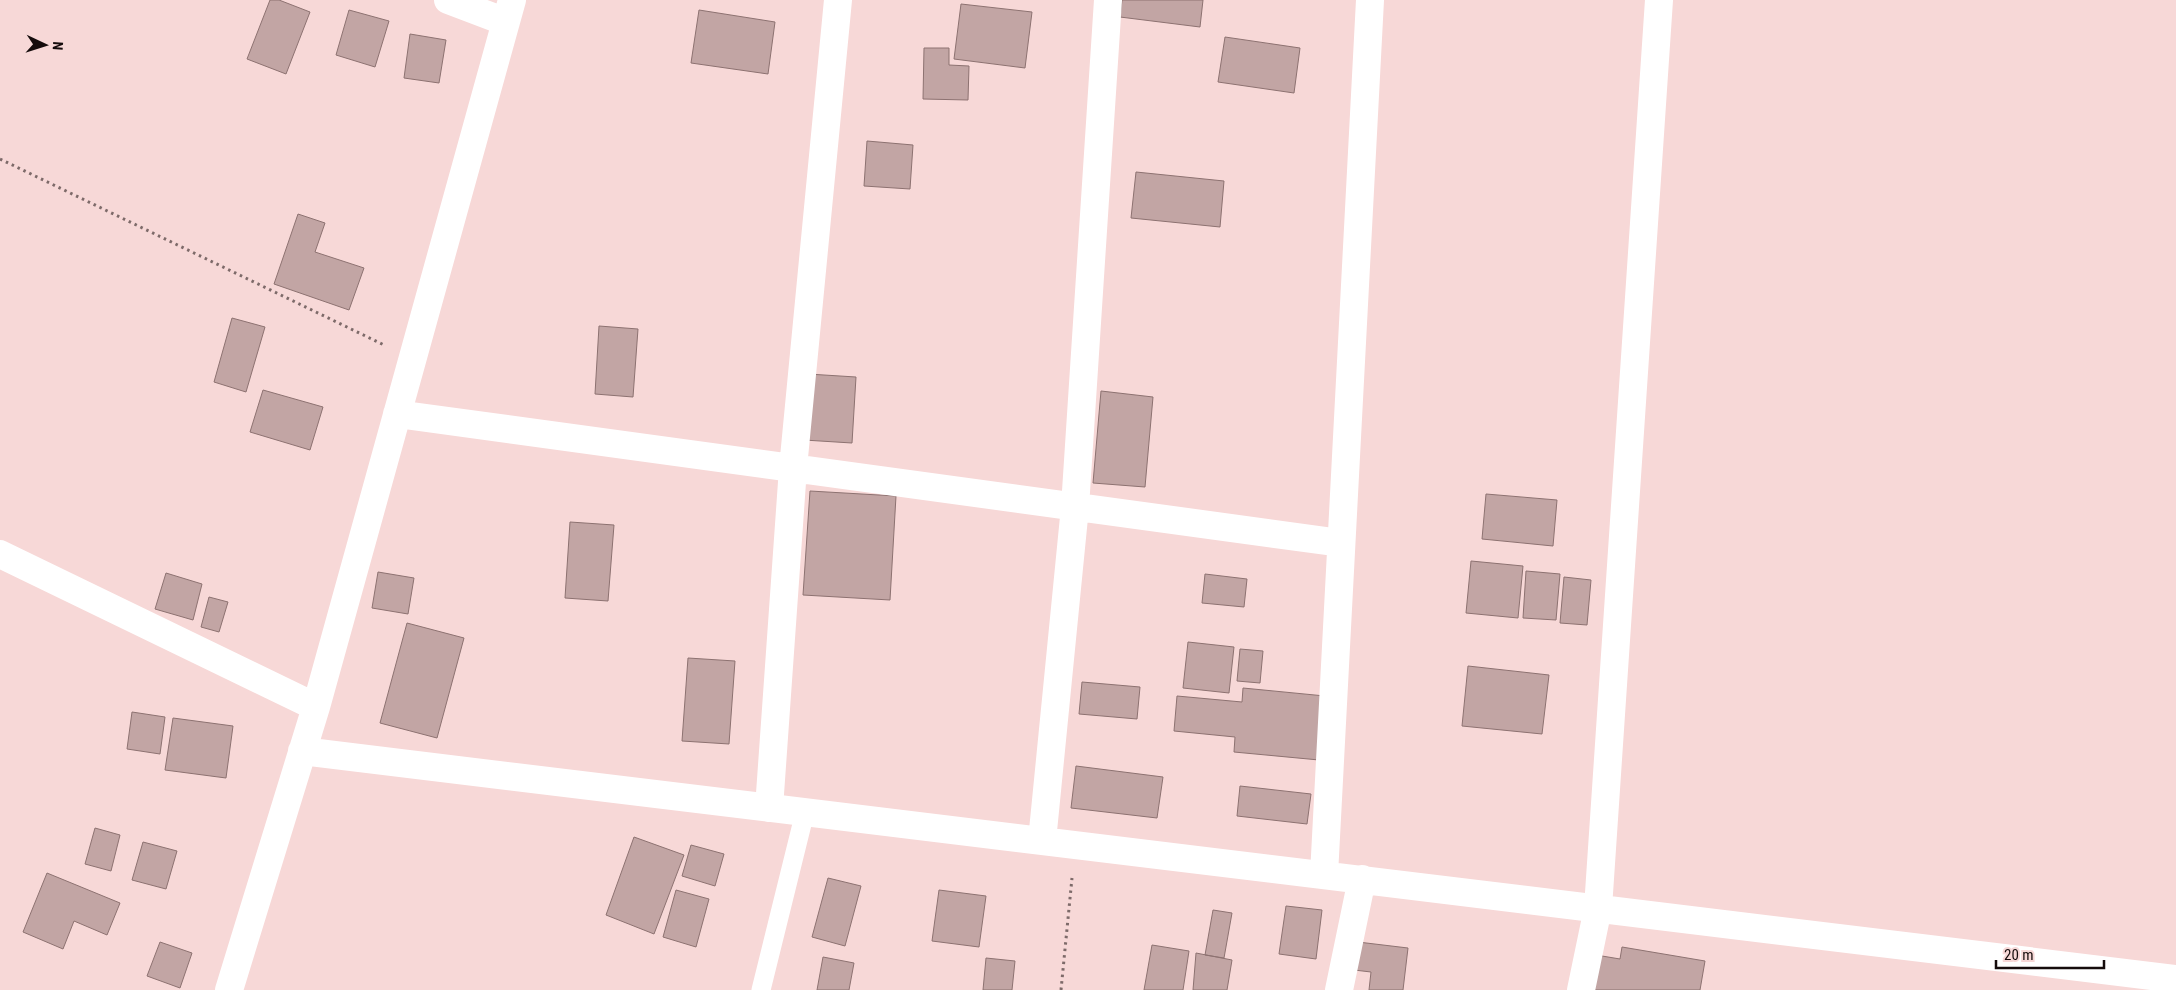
<svg xmlns="http://www.w3.org/2000/svg" width="2176" height="990" font-family="'Roboto Condensed',sans-serif">
  <style>
    .building { fill: #c2a5a4; stroke: #8d7271 }
    .lines { fill: none; stroke-linecap: round; stroke-linejoin: round }
    .path { stroke: #7d6a69; stroke-width: 3; stroke-dasharray: 2.5 4; stroke-linecap: butt }
    .service { stroke: #fff; stroke-width: 19 }
    .minor { stroke: #fff; stroke-width: 28 }
  </style>
  <rect width="100%" height="100%" fill="#f7d8d7"/>
  <path class="building" d="M270,0H279L310,12L286,74L247,59Z
    M1122,0H1203L1200,27L1120,17Z
    M961,4L1032,12L1025,68L954,59Z
    M349,10L389,21L375,67L336,55Z
    M699,10L775,22L768,74L691,63Z
    M410,34L446,40L439,83L404,78Z
    M1225,37L1300,48L1294,93L1218,82Z
    M924,48H949V65L969,66L968,100L923,99Z
    M867,141L913,145L910,189L864,186Z
    M1136,172L1224,181L1220,227L1131,218Z
    M298,214L325,223L315,252L364,268L349,310L274,284Z
    M232,318L265,327L246,392L214,382Z
    M599,326L638,329L633,397L595,394Z
    M808,374L856,377L852,443L804,440Z
    M263,390L323,407L310,450L250,432Z
    M1101,391L1153,397L1145,487L1093,483Z
    M810,491L896,496L890,600L803,595Z
    M1486,494L1557,500L1553,546L1482,539Z
    M570,522L614,525L608,601L565,598Z
    M1471,561L1523,566L1518,618L1466,613Z
    M1526,571L1560,574L1556,620L1523,618Z
    M378,572L414,578L408,614L372,608Z
    M166,573L202,584L193,620L155,609Z
    M1205,574L1247,579L1244,607L1202,603Z
    M1564,577L1591,580L1587,625L1560,623Z
    M209,597L228,602L219,632L201,627Z
    M407,623L464,638L437,738L380,723Z
    M1188,642L1234,647L1229,693L1183,688Z
    M1240,649L1263,651L1260,683L1237,681Z
    M688,658L735,661L729,744L682,741Z
    M1468,666L1549,675L1542,734L1462,726Z
    M1082,682L1140,687L1137,719L1079,714Z
    M1243,688L1325,696L1319,760L1234,752L1235,737L1174,731L1177,696L1242,702Z
    M132,712L165,717L160,754L127,749Z
    M173,718L233,726L226,778L165,770Z
    M1076,766L1163,777L1157,818L1071,808Z
    M1240,786L1311,794L1307,824L1237,816Z
    M95,828L120,835L111,871L85,864Z
    M634,837L684,855L654,934L606,915Z
    M143,842L177,851L166,889L132,880Z
    M691,845L724,854L715,886L682,876Z
    M47,873L120,903L107,935L74,921L63,949L23,932Z
    M828,878L861,886L845,946L812,937Z
    M676,890L709,899L696,947L663,937Z
    M939,890L986,896L979,947L932,941Z
    M1286,906L1322,910L1316,959L1279,954Z
    M1213,910L1232,913L1224,958L1205,955Z
    M160,942L192,953L180,988L147,976Z
    M1358,942L1408,948L1403,990H1369L1371,972L1354,970Z
    M1152,945L1189,951L1183,990H1144Z
    M1622,947L1705,961L1700,990H1589L1596,955L1620,959Z
    M1196,953L1232,960L1227,990H1193Z
    M823,957L854,963L849,990H817Z
    M986,958L1015,961L1012,990H983Z"/>
  <g class="lines">
    <path class="path" d="M0,159L384,345
      M1061,990L1072,878"/>
    <path class="service" d="M761,990L805,812"/>
    <path class="minor" d="M448,0L506,22
      M397,414L1341,543
      M0,554L316,707
      M302,751L2176,979
      M769,808L793,468L838,0
      M1042,841L1075,507L1108,0
      M1324,875L1370,0
      M229,990L316,707L512,0
      M1339,990L1362,879
      M1581,990L1598,908L1659,0"/>
  </g>
  <g transform="translate(45 45) rotate(94)" stroke="#f7d8d7" stroke-width="4" paint-order="stroke">
  <path d="M0-4L9 19L0 12L-9 19Z" fill="#150c0c"/>
  <text y="-8" font-size="14" font-weight="bold" text-anchor="middle" fill="#150c0c">N</text>
  </g>
  <path d="M1996 960v8h108v-8" fill="none" stroke="#150c0c" stroke-width="2.5"/>
  <text x="2004" y="960" font-size="15" fill="#150c0c" stroke="#f7d8d7" stroke-width="4" paint-order="stroke">20 m</text>
</svg>
